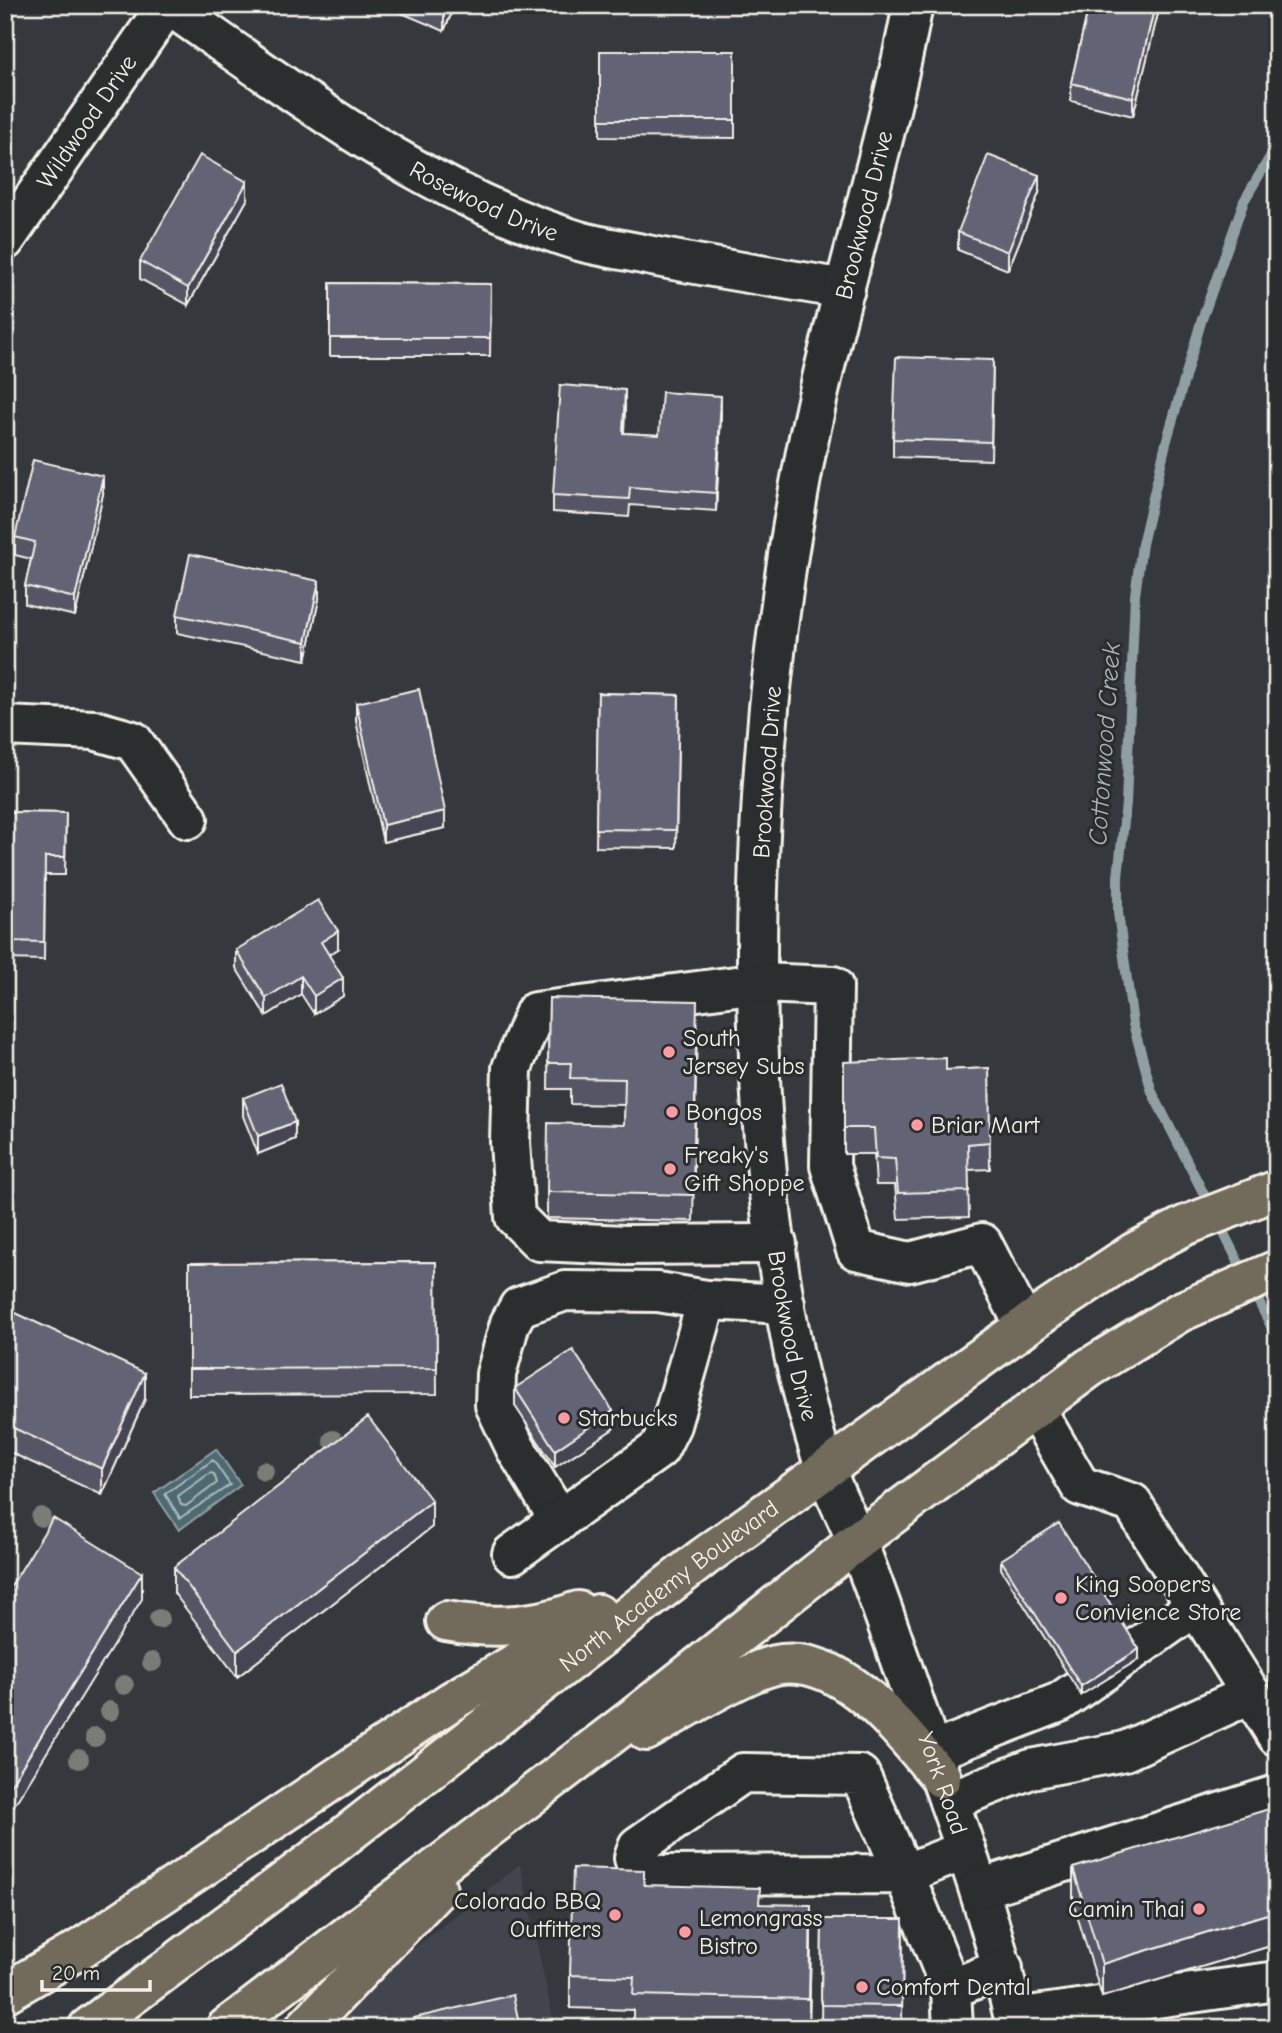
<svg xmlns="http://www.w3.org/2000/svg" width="1282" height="2033" font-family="'Comic Neue',sans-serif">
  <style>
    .built { fill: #42454d }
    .water { fill: #4e6a73; stroke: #90a0a2; stroke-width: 2 }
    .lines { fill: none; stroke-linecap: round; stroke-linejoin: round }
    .shore { stroke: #b2bbb9; stroke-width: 2 }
    .stream { stroke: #90a0a2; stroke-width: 10 }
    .minor-casing { stroke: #f4f1e8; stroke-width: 44 }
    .highway-casing { stroke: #f4f1e8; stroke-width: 44 }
    .minor { stroke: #2a2d2e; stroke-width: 38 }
    .highway { stroke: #726b5a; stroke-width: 38 }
    .tree { fill: #787d77 }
    .wall { fill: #545565; stroke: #f4f1e8; stroke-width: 2 }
    .shaded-wall { fill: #454552; stroke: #f4f1e8; stroke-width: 2 }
    .building { fill: #626375; stroke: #f4f1e8; stroke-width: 2 }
    .poi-dot { fill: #ff9aa2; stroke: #2a2d2e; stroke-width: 2.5 }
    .labels { text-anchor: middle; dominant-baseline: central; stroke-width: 6; stroke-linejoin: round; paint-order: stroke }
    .street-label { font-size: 24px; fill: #f4f1e8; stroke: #2a2d2e }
    .poi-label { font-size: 24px; fill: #f4f1e8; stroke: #2a2d2e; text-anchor: start }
    .water-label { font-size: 26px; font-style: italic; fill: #a9b4b3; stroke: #2a2d2e }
  </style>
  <rect width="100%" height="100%" fill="#35383c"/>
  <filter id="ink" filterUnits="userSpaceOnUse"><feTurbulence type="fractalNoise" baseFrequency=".0143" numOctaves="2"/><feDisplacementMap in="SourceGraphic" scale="14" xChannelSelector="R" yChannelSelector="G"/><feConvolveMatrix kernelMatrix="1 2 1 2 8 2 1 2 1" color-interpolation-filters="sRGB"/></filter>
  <g filter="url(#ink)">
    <path class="built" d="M520,1864L555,2028H326L392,1966Z"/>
    <path class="water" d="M216,1449L241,1485L179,1530L154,1493Z"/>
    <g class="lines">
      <path class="shore" d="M213,1460L230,1485L180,1518L165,1494Z
        M210,1473L214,1474L217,1483L186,1506L181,1505L178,1496Z"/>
      <path class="stream" d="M1277,145L1244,201L1201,322L1166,443L1142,544L1135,595L1126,803L1118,877V913L1133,1024L1152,1092L1277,1338"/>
      <defs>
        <g id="minor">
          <path id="s1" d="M168,5C298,95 425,194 579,241C601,247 625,250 647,255C713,268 779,278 845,289"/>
          <path id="s2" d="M913,5C884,156 836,302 806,452C751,734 736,1072 794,1355C802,1391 813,1430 824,1465C833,1492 847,1516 857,1542C883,1607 904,1673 927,1739C961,1834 995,1929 1016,2028"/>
          <path id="s3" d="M5,240L167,5"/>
          <path d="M5,726L94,730L133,741L188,819"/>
          <path d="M777,1244L625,1245L539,1241L515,1217L510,1142L512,1068L535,1012L759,983L833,986L830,1166L856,1250L910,1262L982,1243L1025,1326"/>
          <path d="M1035,1408L1080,1486L1132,1503L1277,1736"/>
          <path d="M560,1521L516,1449L495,1405L496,1374L510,1323L519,1307L565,1291L658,1292L707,1300L785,1304"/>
          <path d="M512,1554L659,1449L671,1425L707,1300"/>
          <path d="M932,1752L1060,1702L1196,1606"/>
          <path d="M949,1801L1031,1769L1125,1751L1251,1694"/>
          <path d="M966,1850L904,1874L661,1875L638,1870L634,1858L638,1846L743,1773L860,1775L904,1874L951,1989L1003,1968"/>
          <path d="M979,1889L1276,1795"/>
          <path d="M951,1989L953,2028"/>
          <path d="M1014,2018L1277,1981"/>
        </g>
        <g id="highway">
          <path d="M446,1621C491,1629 535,1628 578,1611"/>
          <path d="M646,1731C679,1713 741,1673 775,1665C843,1651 903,1734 941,1778"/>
          <path d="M5,1993L80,1949L450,1702L598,1614"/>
          <path id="s4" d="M88,2028L324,1852L704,1557L1046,1311L1133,1253L1184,1226L1277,1190"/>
          <path d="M226,2028L629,1721L857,1541L1089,1368L1180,1312L1277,1270"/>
          <path d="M305,2028L437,1890"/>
        </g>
      </defs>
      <use href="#minor" class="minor-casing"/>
      <use href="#highway" class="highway-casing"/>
      <use href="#minor" class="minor"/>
      <use href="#highway" class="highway"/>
    </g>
    <g class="tree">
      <circle cx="333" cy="1440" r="10"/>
      <circle cx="264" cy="1471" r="10"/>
      <circle cx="41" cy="1517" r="10"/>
      <circle cx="159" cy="1619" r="10"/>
      <circle cx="152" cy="1662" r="10"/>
      <circle cx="124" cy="1685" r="10"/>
      <circle cx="110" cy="1711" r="10"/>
      <circle cx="95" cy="1737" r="10"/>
      <circle cx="79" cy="1759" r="10"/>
    </g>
    <path class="wall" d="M383,5H455L444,31Z
      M1089,5H1160L1133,116L1071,101V83Z
      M600,51H735V138L600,137Z
      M1039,193L1008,270L958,250V232Z
      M247,200L188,305L140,279V261Z
      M330,283L491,284L490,356H330Z
      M993,360L991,460L893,457V439Z
      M625,407L624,433L659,435L721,414L716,511L630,505L629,517L553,512V495Z
      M103,494L75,616L25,604V586L31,559L15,555V537Z
      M319,599L306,660L177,633V615Z
      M598,693L679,695L676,848L596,847Z
      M356,703L445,828L383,842L356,721Z
      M5,812L66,813L65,875H45L44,960L5,959Z
      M338,949L329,955L343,996L314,1014L301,994L266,1016L236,968V950Z
      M549,998L697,1027L693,1221L547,1218V1192L624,1125L625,1105L570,1104V1089H548Z
      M844,1062L946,1070L989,1068L990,1169L968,1170L969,1217L898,1219L895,1185H876L874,1154H844Z
      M243,1098L295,1139L258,1154L243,1116Z
      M436,1262L437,1394L189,1395V1263Z
      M5,1308L145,1399L102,1495L5,1450Z
      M515,1388L613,1429L555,1467L515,1406Z
      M432,1527L237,1677L174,1593V1567Z
      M1001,1560L1139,1659L1081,1695L1001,1569Z
      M1277,1835V1944L1102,1997L1073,1902V1868Z
      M644,1885L760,1904L811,1939L809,2028H633V2010L570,2008V1975Z
      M822,1919H903L902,2028H821Z"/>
    <path class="shaded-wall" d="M447,5H455L444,31V13Z
      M1155,5H1160L1133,116V98Z
      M1039,175V193L1008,270V252Z
      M247,182V200L188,305V288Z
      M625,390V407L623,450V433Z
      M721,396V414L716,511V493Z
      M103,476V494L75,616V598Z
      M319,581V599L306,660V642Z
      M445,811V828L383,842V825Z
      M338,931V949L321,959V942Z
      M301,976V994L266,1016V998Z
      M343,978V996L314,1014V996Z
      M295,1122V1139L258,1154V1136Z
      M145,1373V1399L102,1495V1469Z
      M613,1411V1429L555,1467V1450Z
      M432,1501V1527L237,1677V1651Z
      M142,1573V1599L5,1820V1794Z
      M1139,1649V1659L1081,1695V1686Z
      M811,1905V1939L809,2028V1999Z
      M1277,1911V1944L1102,1997V1964Z"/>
    <path class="building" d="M425,5H447L444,13Z
      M1089,5H1155L1133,98L1071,83Z
      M600,51H735V120H600Z
      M200,155L247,182L188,288L140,261Z
      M988,155L1039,175L1008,252L958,232Z
      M330,283L491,284L490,338H330Z
      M896,357L993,360L991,442L893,439Z
      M560,385L625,390L623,433L659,435L662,392L721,396L716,493L630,487L629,499L553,495Z
      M33,460L103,476L75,598L25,586L35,542L15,537Z
      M190,554L319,581L306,642L177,615Z
      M419,689L445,811L383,825L356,703Z
      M598,693L679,695L676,830L596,829Z
      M5,812L66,813L65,857H45L44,942L5,941Z
      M318,900L338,931L321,942L343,978L314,996L301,976L266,998L236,950Z
      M549,998L697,1001L693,1195L547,1192L548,1123L624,1125L625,1079L570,1078L571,1063H548Z
      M946,1058V1070L989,1068L990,1142L968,1144L969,1191L898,1193L895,1159L876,1158L874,1128H844V1062Z
      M281,1083L295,1122L258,1136L243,1098Z
      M436,1262L437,1368L189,1369V1263Z
      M5,1308L145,1373L102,1469L5,1424Z
      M573,1350L613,1411L555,1450L515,1388Z
      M368,1417L432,1501L237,1651L174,1567Z
      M53,1518L142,1573L5,1794V1596Z
      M1059,1523L1139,1649L1081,1686L1001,1560Z
      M1269,1809L1277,1835V1911L1102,1964L1073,1868Z
      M573,1868L644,1870V1885L760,1888L759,1904L811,1905L809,1999L633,1995L634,1977L570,1975Z
      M822,1919H903L902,2006L821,2005Z
      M513,1995L520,2028H416L414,2018Z"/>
  </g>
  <g class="poi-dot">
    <circle cx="669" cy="1052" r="7"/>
    <circle cx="672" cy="1112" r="7"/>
    <circle cx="917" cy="1125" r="7"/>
    <circle cx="670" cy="1169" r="7"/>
    <circle cx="564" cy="1418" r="7"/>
    <circle cx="1061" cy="1598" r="7"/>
    <circle cx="1199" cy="1909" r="7"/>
    <circle cx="615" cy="1915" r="7"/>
    <circle cx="685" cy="1932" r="7"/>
    <circle cx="862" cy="1987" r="7"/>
  </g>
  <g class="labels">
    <g class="street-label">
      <text stroke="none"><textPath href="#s3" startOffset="144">Wildwood Drive</textPath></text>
      <text stroke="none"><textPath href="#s1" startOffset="373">Rosewood Drive</textPath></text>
      <text transform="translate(864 215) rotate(-76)">Brookwood Drive</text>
      <text transform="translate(767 772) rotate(-86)">Brookwood Drive</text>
      <text stroke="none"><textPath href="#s2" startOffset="1349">Brookwood Drive</textPath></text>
      <text stroke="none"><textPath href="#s4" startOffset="730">North Academy Boulevard</textPath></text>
      <text stroke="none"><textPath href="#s2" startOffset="1822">York Road</textPath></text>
    </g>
    <g class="poi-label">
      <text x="683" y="1038">South<tspan x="683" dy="28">Jersey Subs</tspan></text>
      <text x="686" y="1112">Bongos</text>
      <text x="931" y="1125">Briar Mart</text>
      <text x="684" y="1155">Freaky's<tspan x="684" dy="28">Gift Shoppe</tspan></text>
      <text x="578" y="1418">Starbucks</text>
      <text x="1075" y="1584">King Soopers<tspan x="1075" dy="28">Convience Store</tspan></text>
      <text x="601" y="1901" text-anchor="end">Colorado BBQ<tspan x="601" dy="28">Outfitters</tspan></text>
      <text x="1185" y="1909" text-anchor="end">Camin Thai</text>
      <text x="699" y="1918">Lemongrass<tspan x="699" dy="28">Bistro</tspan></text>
      <text x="876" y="1987">Comfort Dental</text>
    </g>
    <g class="water-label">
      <text transform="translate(1105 744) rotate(-86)">Cottonwood Creek</text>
    </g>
  </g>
  <rect width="1282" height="2033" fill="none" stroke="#2a2d2e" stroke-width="28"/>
  <rect x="14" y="14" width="1254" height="2005" fill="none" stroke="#f4f1e8" stroke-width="2.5" filter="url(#ink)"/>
  <path d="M42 1980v10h108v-10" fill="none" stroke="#f4f1e8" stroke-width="3.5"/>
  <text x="52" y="1980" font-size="21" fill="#f4f1e8" stroke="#2a2d2e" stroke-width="5" paint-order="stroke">20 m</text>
</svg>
